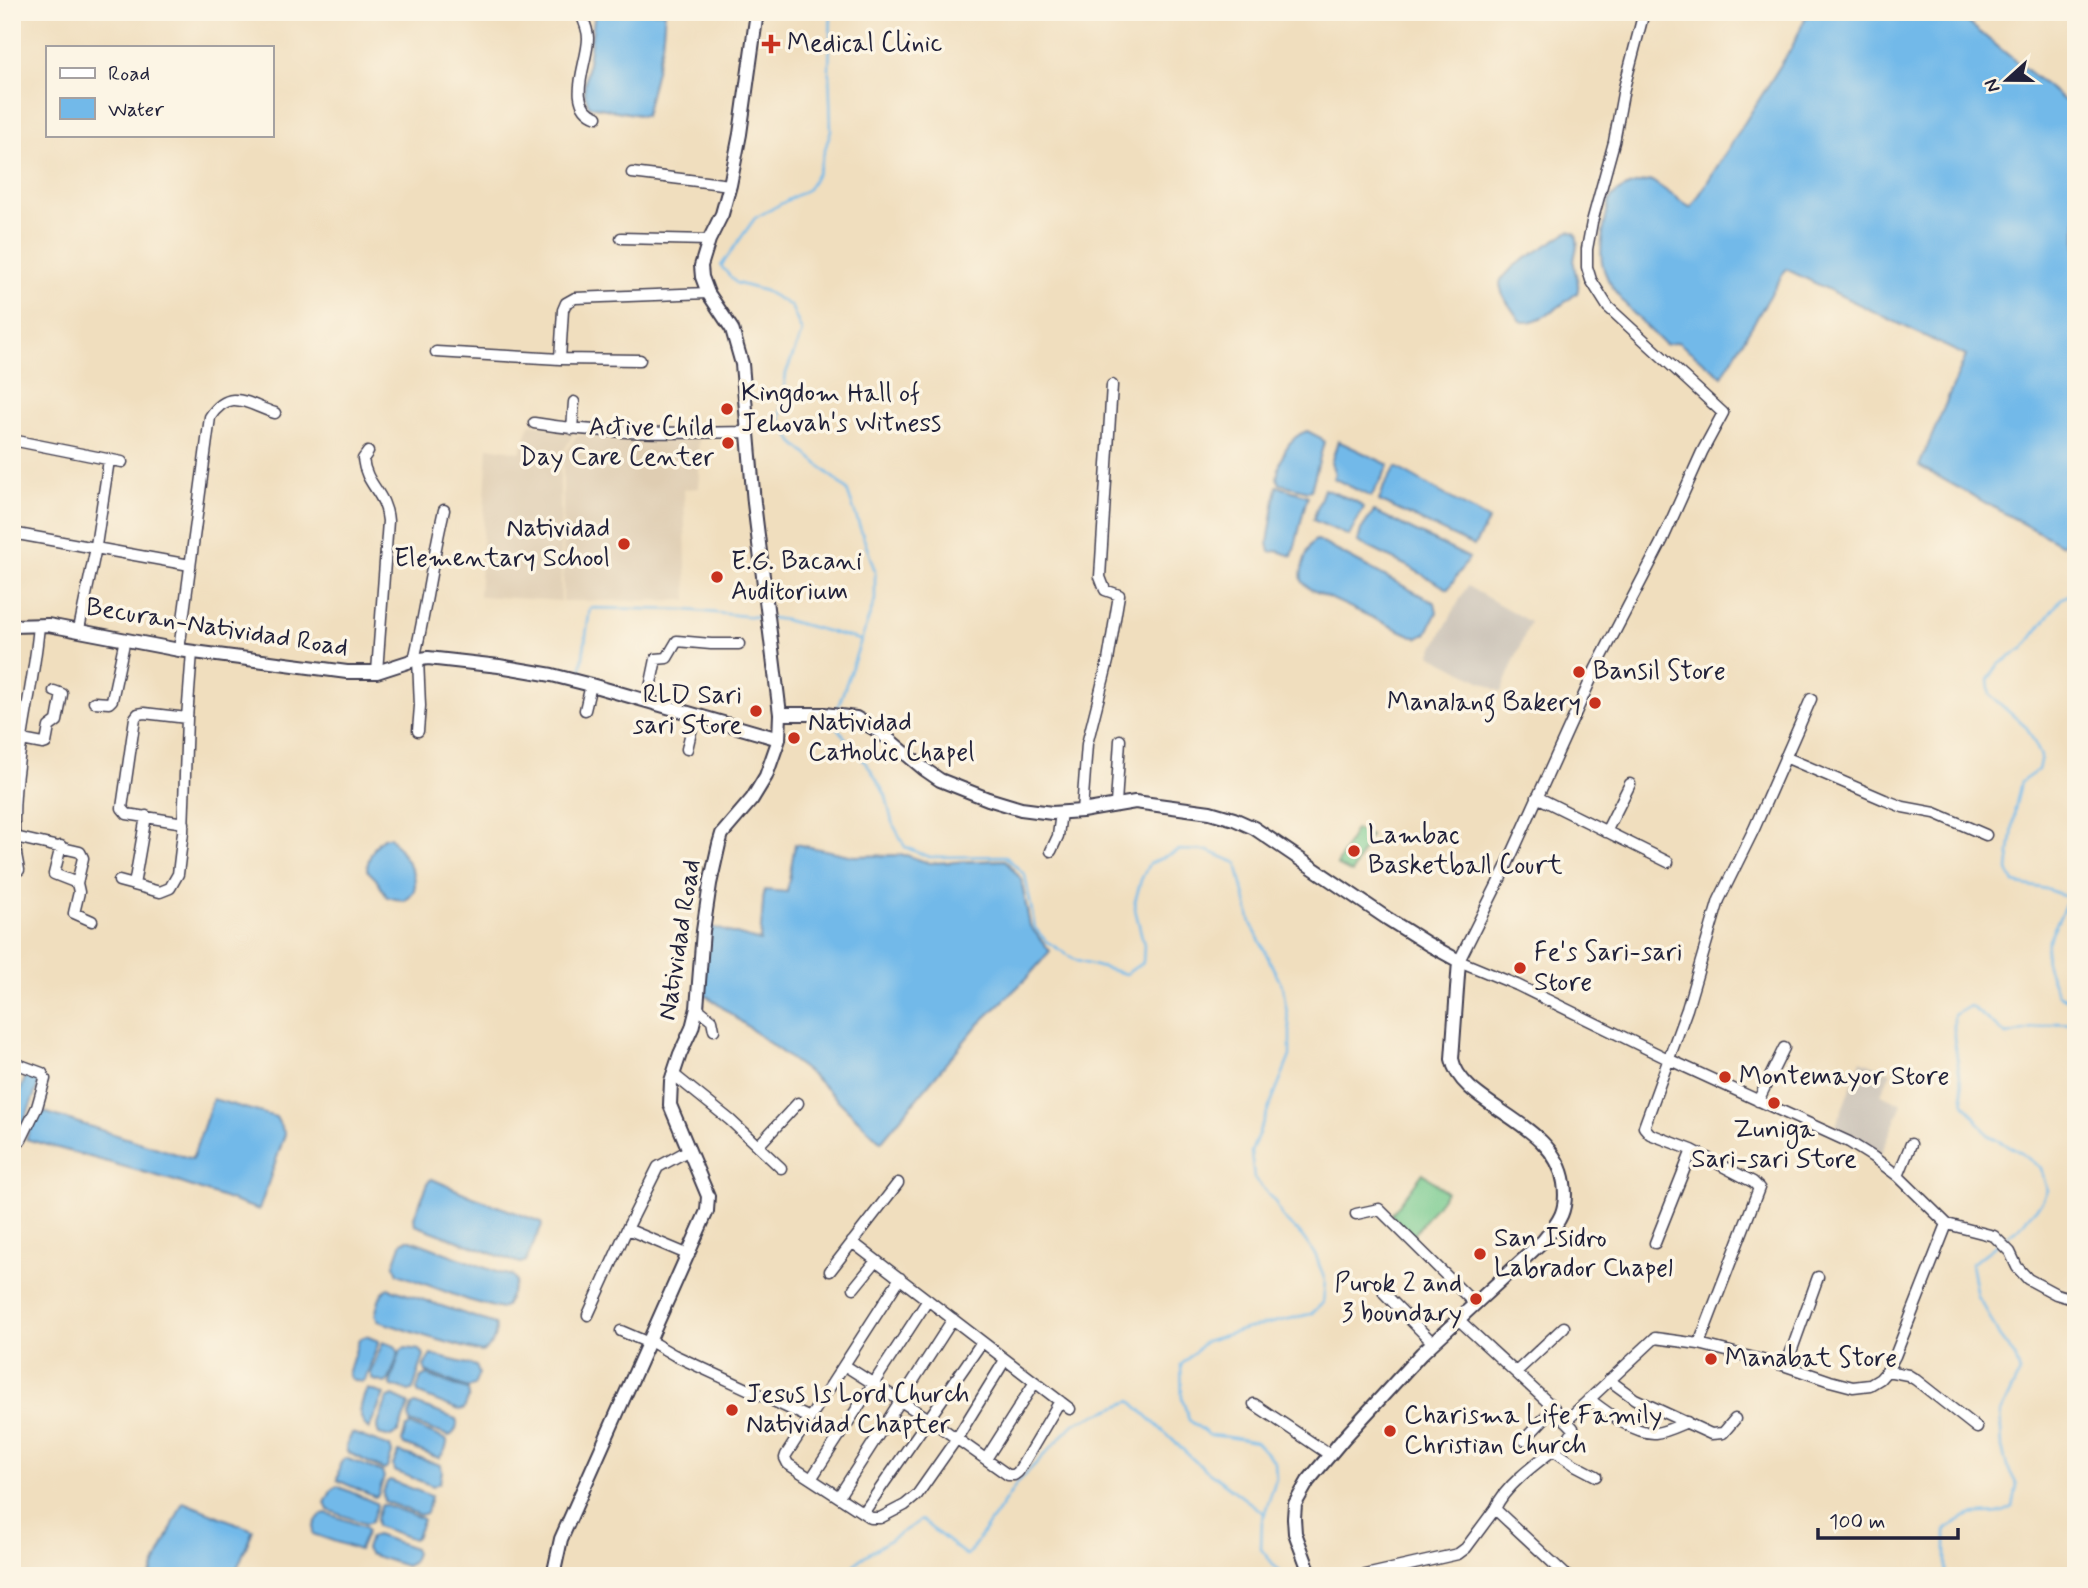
<svg xmlns="http://www.w3.org/2000/svg" width="2088" height="1588" font-family="Mynerve,sans-serif">
  <style>
    .built { fill: #dfcdb2 }
    .industrial { fill: #cbc3b8 }
    .green { fill: #73c98d; stroke: #4a7664; stroke-width: 2 }
    .water { fill: #72b9e9; stroke: #4a6e92; stroke-width: 2 }
    .lines { fill: none; stroke-linecap: round; stroke-linejoin: round }
    .stream { stroke: #72b9e9; stroke-width: 2.5 }
    .minor-casing { stroke: #413e4f; stroke-width: 13 }
    .tertiary-casing { stroke: #413e4f; stroke-width: 16 }
    .minor { stroke: #fff; stroke-width: 10 }
    .tertiary { stroke: #fff; stroke-width: 12 }
    .poi-dot { fill: #c8321e; stroke: #fcf5e5; stroke-width: 2.5 }
    .labels { text-anchor: middle; dominant-baseline: central; stroke-width: 7; stroke-linejoin: round; paint-order: stroke }
    .poi-label { font-size: 26px; fill: #22223b; stroke: #fcf5e5; text-anchor: start }
    .street-label { font-size: 26px; fill: #22223b; stroke: #fcf5e5 }
  </style>
  <rect width="100%" height="100%" fill="#fcf5e5"/>
  <filter id="ink" filterUnits="userSpaceOnUse"><feTurbulence type="fractalNoise" baseFrequency=".0143" numOctaves="2"/><feDisplacementMap in="SourceGraphic" scale="14" xChannelSelector="R" yChannelSelector="G"/><feConvolveMatrix kernelMatrix="1 2 1 2 8 2 1 2 1" color-interpolation-filters="sRGB"/></filter>
  <filter id="wash" filterUnits="userSpaceOnUse"><feTurbulence type="fractalNoise" baseFrequency=".00686" numOctaves="4" result="noise"/><feDisplacementMap in="SourceGraphic" scale="28" xChannelSelector="R" yChannelSelector="G"/><feGaussianBlur stdDeviation="1.57" result="paint"/><feColorMatrix in="noise" values="0 0 0 0 0 0 0 0 0 0 0 0 0 0 0 0 0 1.4 0 .05"/><feComposite in="paint" operator="in"/></filter>
  <g filter="url(#wash)">
    <rect width="100%" height="100%" fill="#f0debe"/>
    <path class="built" d="M530,424L576,430L562,454L560,464L561,601L479,596L488,447L520,452Z
      M577,435H698L699,488L684,489L687,600L563,601V455Z"/>
    <path class="industrial" d="M1467,586L1530,622L1501,692L1430,655Z
      M1861,1060L1891,1072L1881,1094L1902,1104L1881,1154L1836,1125Z"/>
    <path class="green" d="M1355,829L1370,836L1352,873L1337,865Z
      M1423,1173L1446,1192L1413,1236L1391,1215Z"/>
    <path class="water" d="M595,12H665L662,45L645,116L589,106L584,91Z
      M1808,12H1955L2076,110V526L2062,545L1919,466L1966,356L1786,269L1722,376L1678,342L1665,345C1644,323 1607,293 1602,262C1599,242 1606,221 1609,201C1618,187 1636,183 1652,181L1691,208L1792,47Z
      M1569,231L1575,233C1581,243 1574,252 1574,263C1574,274 1581,283 1577,293C1564,303 1536,327 1520,321L1503,296L1500,285L1501,280L1514,266Z
      M1307,431L1321,438L1324,442L1311,490L1308,491L1280,484L1277,478C1280,459 1286,438 1307,431Z
      M1338,441L1389,465L1371,497L1333,478L1335,474L1331,463Z
      M1396,467L1489,520L1474,546L1379,501L1384,486Z
      M1277,486L1308,496C1301,515 1299,536 1292,556L1277,551L1270,552L1268,543Z
      M1324,489L1355,501L1364,507L1349,536L1313,520Z
      M1374,511L1469,558L1448,589L1407,566L1358,542L1361,530Z
      M1317,540L1435,603L1437,612L1426,634L1418,638L1408,634L1310,589C1307,586 1303,584 1302,580C1299,572 1308,546 1314,541Z
      M385,837H390C402,853 431,886 404,901L387,897L376,879L367,870C367,860 375,842 385,837Z
      M795,844L854,856L906,855L929,863L1005,860L1021,879L1030,926L1050,951L1027,978L975,1028L881,1142L813,1076L707,996L703,995L705,925L760,941L764,890L787,892Z
      M30,1074L37,1076L40,1080L20,1132L15,1136L12,1134V1115L25,1078Z
      M213,1099L276,1117L285,1134L259,1210L175,1181L26,1139L38,1110L192,1159Z
      M432,1179L473,1197L541,1222L542,1225L526,1261L521,1263L510,1260L415,1225L414,1217L429,1181Z
      M406,1240H411L499,1273L513,1276L516,1282L506,1305L501,1309L468,1300L398,1274L394,1265L402,1242Z
      M388,1288L495,1324C498,1333 491,1350 481,1352L428,1337L378,1321L375,1315C378,1306 379,1293 388,1288Z
      M366,1336L378,1341V1344L365,1380L361,1382L351,1379L348,1374L359,1339Z
      M383,1342L395,1346L399,1353L389,1380L385,1383L373,1380L370,1373Z
      M405,1348L420,1350L424,1355L413,1390L409,1391L392,1386L390,1384L401,1350Z
      M431,1355L476,1366L479,1373L474,1386L468,1388L426,1372L424,1366Z
      M427,1375L468,1390L469,1396L464,1409L459,1410L419,1394L417,1389L421,1378Z
      M367,1389L384,1394L369,1429C355,1418 361,1403 367,1389Z
      M393,1396L408,1403L409,1405L398,1432L391,1437L379,1434L377,1428L387,1399Z
      M415,1404L456,1419C459,1425 455,1434 449,1436L410,1422L409,1416L412,1406Z
      M411,1425L447,1440C448,1446 443,1455 439,1458L404,1445L402,1441L406,1428Z
      M352,1433L390,1447L392,1453L387,1468L384,1470L347,1452L346,1446Z
      M399,1452L440,1465L442,1471L440,1482L433,1486L394,1471L393,1465Z
      M345,1458L382,1472L384,1477L378,1495L375,1497L337,1480L340,1464Z
      M390,1480L431,1496L427,1513L420,1515L384,1501L383,1493L387,1482Z
      M337,1486L376,1503L377,1506L371,1522L366,1524L328,1510L325,1503L332,1489Z
      M183,1502L253,1530L234,1576H150Z
      M381,1505H386L421,1518L423,1520L416,1537L413,1539L377,1526L376,1519Z
      M326,1513L365,1527L367,1531L359,1550L313,1534C312,1527 318,1514 326,1513Z
      M376,1535L414,1548L416,1553L412,1563L406,1566L369,1554L366,1549L370,1537Z"/>
    <g class="lines">
      <path class="stream" d="M831,12L829,68L831,130L818,172L808,189L755,218L721,266L736,283L765,291L791,306L802,332L786,373L780,419L793,442L847,490L875,571V600L837,710
        M2076,591L2061,599L2024,648L1998,665L1988,680L1990,695L2027,728L2041,756L2038,770L2021,782L2015,809L2008,870L2014,883L2046,889L2068,897C2063,918 2042,940 2046,962C2049,973 2054,984 2057,994L2073,1001L2076,1006
        M771,618L785,620L860,640
        M580,677L590,608L687,610L765,618
        M837,720L838,729L871,770L886,796L892,822L905,847L929,857L1005,856L1025,875L1035,928L1046,941L1077,961L1126,974L1143,962L1144,945L1134,905L1141,880L1149,864L1179,850L1208,851L1237,863L1251,923L1283,988L1290,1031V1056L1251,1152L1254,1178L1275,1202L1283,1218L1302,1236L1316,1256L1325,1281L1323,1303L1311,1314L1245,1329L1206,1341L1181,1365L1182,1398L1189,1420L1209,1435L1229,1437L1256,1442L1275,1462L1276,1479L1262,1521L1261,1549L1283,1576
        M2003,1240L2018,1228L2041,1203L2047,1190L2041,1168L2018,1151L1989,1136L1964,1103L1954,1038V1015L1970,1006L2007,1035L2057,1023L2072,1024L2076,1020
        M845,1576L860,1559L921,1520L967,1556L1018,1482L1075,1423L1131,1401L1197,1463L1265,1514
        M1946,1576V1529C1953,1525 1960,1519 1967,1516C1985,1510 1993,1519 2013,1507L2017,1485L2007,1466L2002,1448L2000,1414L2020,1372L2015,1357L1999,1336L1986,1310L1977,1296L1971,1264L1998,1244"/>
    </g>
  </g>
  <g filter="url(#ink)">
    <g class="lines">
      <defs>
        <path id="minor" d="M580,12C584,21 588,29 588,38C588,64 564,105 597,117
          M1644,12L1624,88L1614,142L1592,222L1587,249V267L1591,280L1608,307L1723,413L1702,452L1662,541L1596,668L1506,867L1459,961L1517,985L1668,1059L1849,1142L1873,1157L1898,1176L1947,1224L1994,1236L2010,1252L2017,1267L2028,1279L2056,1294L2076,1300
          M632,173L730,185
          M621,238L709,240
          M436,352L560,359
          M640,360L560,359L563,310L566,303L575,298L708,293
          M534,423C605,435 676,433 748,432
          M572,429L574,402
          M12,440L122,462
          M368,452L363,459C366,486 386,492 388,521L377,672
          M12,533L190,565
          M79,629L95,552L109,460
          M179,650L210,417C230,387 247,404 275,413
          M414,660C426,610 432,560 444,510
          M94,702L109,703L112,700L125,639
          M647,702L656,659L667,658L677,641L711,644H739
          M585,710L591,685
          M418,731L420,706L418,659
          M22,740L43,744L46,743L49,727L57,721L62,694L54,691
          M687,749L695,715
          M1785,757L1885,800L1903,807L1935,813L1986,835
          M1537,797L1668,862
          M1116,804L1120,740
          M1082,811L1087,744L1108,661L1119,595L1105,590L1100,577L1112,385
          M184,823L127,814L122,808L135,718L138,714L144,713L187,718
          M1606,832L1630,784
          M15,837L80,852L83,858L77,883L54,874L61,846
          M1051,851L1058,836L1061,812
          M19,870C2,794 33,702 39,625
          M119,881L160,892L170,888L178,874L183,832L187,718L192,652
          M77,883L79,892L74,913L92,921
          M134,885L146,816
          M697,1008L712,1020L714,1030
          M12,1062L42,1073L45,1079L37,1107L21,1140
          M673,1074L730,1120L781,1168
          M1758,1101L1784,1048
          M758,1146L798,1103
          M1898,1176L1911,1144
          M1356,1214L1379,1209L1475,1304
          M627,1229L658,1167L689,1150
          M852,1242L1070,1409
          M1655,1243L1692,1150
          M830,1271L898,1183
          M900,1278L786,1455L785,1458L788,1464L871,1518H880L905,1505L917,1495L957,1438L1005,1360
          M854,1288L876,1261
          M1384,1293L1433,1343
          M588,1315L627,1229L689,1255
          M1459,1320L1554,1408L1573,1428V1432L1568,1439C1545,1457 1506,1483 1495,1509L1567,1576
          M621,1331L649,1343
          M650,1341L674,1355L810,1418
          M1699,1344L1759,1188L1753,1182L1692,1150L1650,1134L1644,1127L1687,1009L1719,900L1754,829L1811,699
          M844,1365L929,1419L1008,1475H1014L1018,1472L1060,1401
          M1786,1366L1818,1277
          M1887,1371L1908,1375L1916,1380L1977,1428
          M1516,1372L1564,1327
          M1609,1380L1635,1399L1711,1434L1723,1433L1735,1419
          M1589,1399C1605,1411 1634,1434 1655,1433C1666,1432 1677,1426 1687,1422
          M1254,1404L1330,1455
          M1566,1421L1655,1338L1699,1344L1786,1366L1830,1381L1853,1387L1870,1385L1880,1379L1887,1371L1895,1356L1947,1224
          M1524,1440L1554,1408
          M1553,1450L1575,1465L1596,1476
          M986,1459L1035,1382
          M811,1479L928,1300
          M839,1496L953,1319
          M864,1512L982,1342
          M1361,1576L1458,1554L1466,1548L1495,1509"/>
        <path id="tertiary" d="M12,626L48,625L179,650L347,672H377L414,660L428,658L499,666L552,675L591,685L779,739
          M780,714H824L856,718L880,732L924,769L940,780L988,799L1021,809L1052,813L1082,811L1135,802L1210,812L1234,819L1254,828L1388,919L1428,944L1459,961L1452,1059C1461,1106 1555,1121 1564,1183C1568,1210 1560,1221 1543,1241L1422,1353L1344,1438L1308,1481L1295,1504L1294,1518L1295,1533L1311,1576
          M553,1576L561,1539L707,1211L708,1196L670,1105L671,1081L680,1054L692,1028L697,1008L703,931L710,884L719,844L722,834L752,799L766,776L779,739L780,714L754,503L742,364L732,329L708,293L702,277L701,266L709,240L722,214L730,185L740,134L757,12"/>
      </defs>
      <use href="#minor" class="minor-casing"/>
      <use href="#tertiary" class="tertiary-casing"/>
      <use href="#minor" class="minor"/>
      <use href="#tertiary" class="tertiary"/>
    </g>
  </g>
  <g class="poi-dot">
    <path d="M767.5 33.5h7v7h7v7h-7v7h-7v-7h-7v-7h7z"/>
    <circle cx="727" cy="409" r="7"/>
    <circle cx="728" cy="443" r="7"/>
    <circle cx="624" cy="544" r="7"/>
    <circle cx="717" cy="577" r="7"/>
    <circle cx="1579" cy="672" r="7"/>
    <circle cx="1595" cy="703" r="7"/>
    <circle cx="756" cy="711" r="7"/>
    <circle cx="794" cy="738" r="7"/>
    <circle cx="1354" cy="851" r="7"/>
    <circle cx="1520" cy="968" r="7"/>
    <circle cx="1725" cy="1077" r="7"/>
    <circle cx="1774" cy="1103" r="7"/>
    <circle cx="1480" cy="1254" r="7"/>
    <circle cx="1476" cy="1299" r="7"/>
    <circle cx="1711" cy="1359" r="7"/>
    <circle cx="732" cy="1410" r="7"/>
    <circle cx="1390" cy="1431" r="7"/>
  </g>
  <g class="labels">
    <g class="poi-label">
      <text x="787" y="44">Medical Clinic</text>
      <text x="741" y="394">Kingdom Hall of<tspan x="741" dy="30">Jehovah's Witness</tspan></text>
      <text x="714" y="428" text-anchor="end">Active Child<tspan x="714" dy="30">Day Care Center</tspan></text>
      <text x="610" y="529" text-anchor="end">Natividad<tspan x="610" dy="30">Elementary School</tspan></text>
      <text x="731" y="562">E.G. Bacani<tspan x="731" dy="30">Auditorium</tspan></text>
      <text x="1593" y="672">Bansil Store</text>
      <text x="742" y="696" text-anchor="end">RLD Sari<tspan x="742" dy="30">sari Store</tspan></text>
      <text x="1581" y="703" text-anchor="end">Manalang Bakery</text>
      <text x="808" y="723">Natividad<tspan x="808" dy="30">Catholic Chapel</tspan></text>
      <text x="1368" y="836">Lambac<tspan x="1368" dy="30">Basketball Court</tspan></text>
      <text x="1534" y="953">Fe's Sari-sari<tspan x="1534" dy="30">Store</tspan></text>
      <text x="1739" y="1077">Montemayor Store</text>
      <text x="1774" y="1130" text-anchor="middle">Zuniga<tspan x="1774" dy="30">Sari-sari Store</tspan></text>
      <text x="1494" y="1239">San Isidro<tspan x="1494" dy="30">Labrador Chapel</tspan></text>
      <text x="1462" y="1284" text-anchor="end">Purok 2 and<tspan x="1462" dy="30">3 boundary</tspan></text>
      <text x="1725" y="1359">Manabat Store</text>
      <text x="746" y="1395">Jesus Is Lord Church<tspan x="746" dy="30">Natividad Chapter</tspan></text>
      <text x="1404" y="1416">Charisma Life Family<tspan x="1404" dy="30">Christian Church</tspan></text>
    </g>
    <g class="street-label">
      <text transform="translate(217 628) rotate(9)">Becuran-Natividad Road</text>
      <text transform="translate(680 940) rotate(-81)">Natividad Road</text>
    </g>
  </g>
  <rect width="2088" height="1588" fill="none" stroke="#fcf5e5" stroke-width="42"/>
  <rect x="46" y="46" width="228" height="91" fill="#fcf5e5" stroke="#a5a1a1" stroke-width="2"/>
  <rect x="60" y="68" width="35" height="10" fill="#ffffff" stroke="#a5a1a1" stroke-width="2"/>
  <text x="108" y="80" font-size="21" fill="#22223b">Road</text>
  <rect x="60" y="98" width="35" height="21" fill="#72b9e9" stroke="#a5a1a1" stroke-width="2"/>
  <text x="108" y="116" font-size="21" fill="#22223b">Water</text>
  <g transform="translate(2007 80) rotate(249)" stroke="#fcf5e5" stroke-width="5" paint-order="stroke">
  <path d="M0-5L12 26L0 18L-12 26Z" fill="#22223b"/>
  <text y="-10" font-size="19" font-weight="bold" text-anchor="middle" fill="#22223b">N</text>
  </g>
  <path d="M1818 1528v10h140v-10" fill="none" stroke="#22223b" stroke-width="3.5"/>
  <text x="1829" y="1528" font-size="21" fill="#22223b" stroke="#fcf5e5" stroke-width="5" paint-order="stroke">100 m</text>
</svg>
